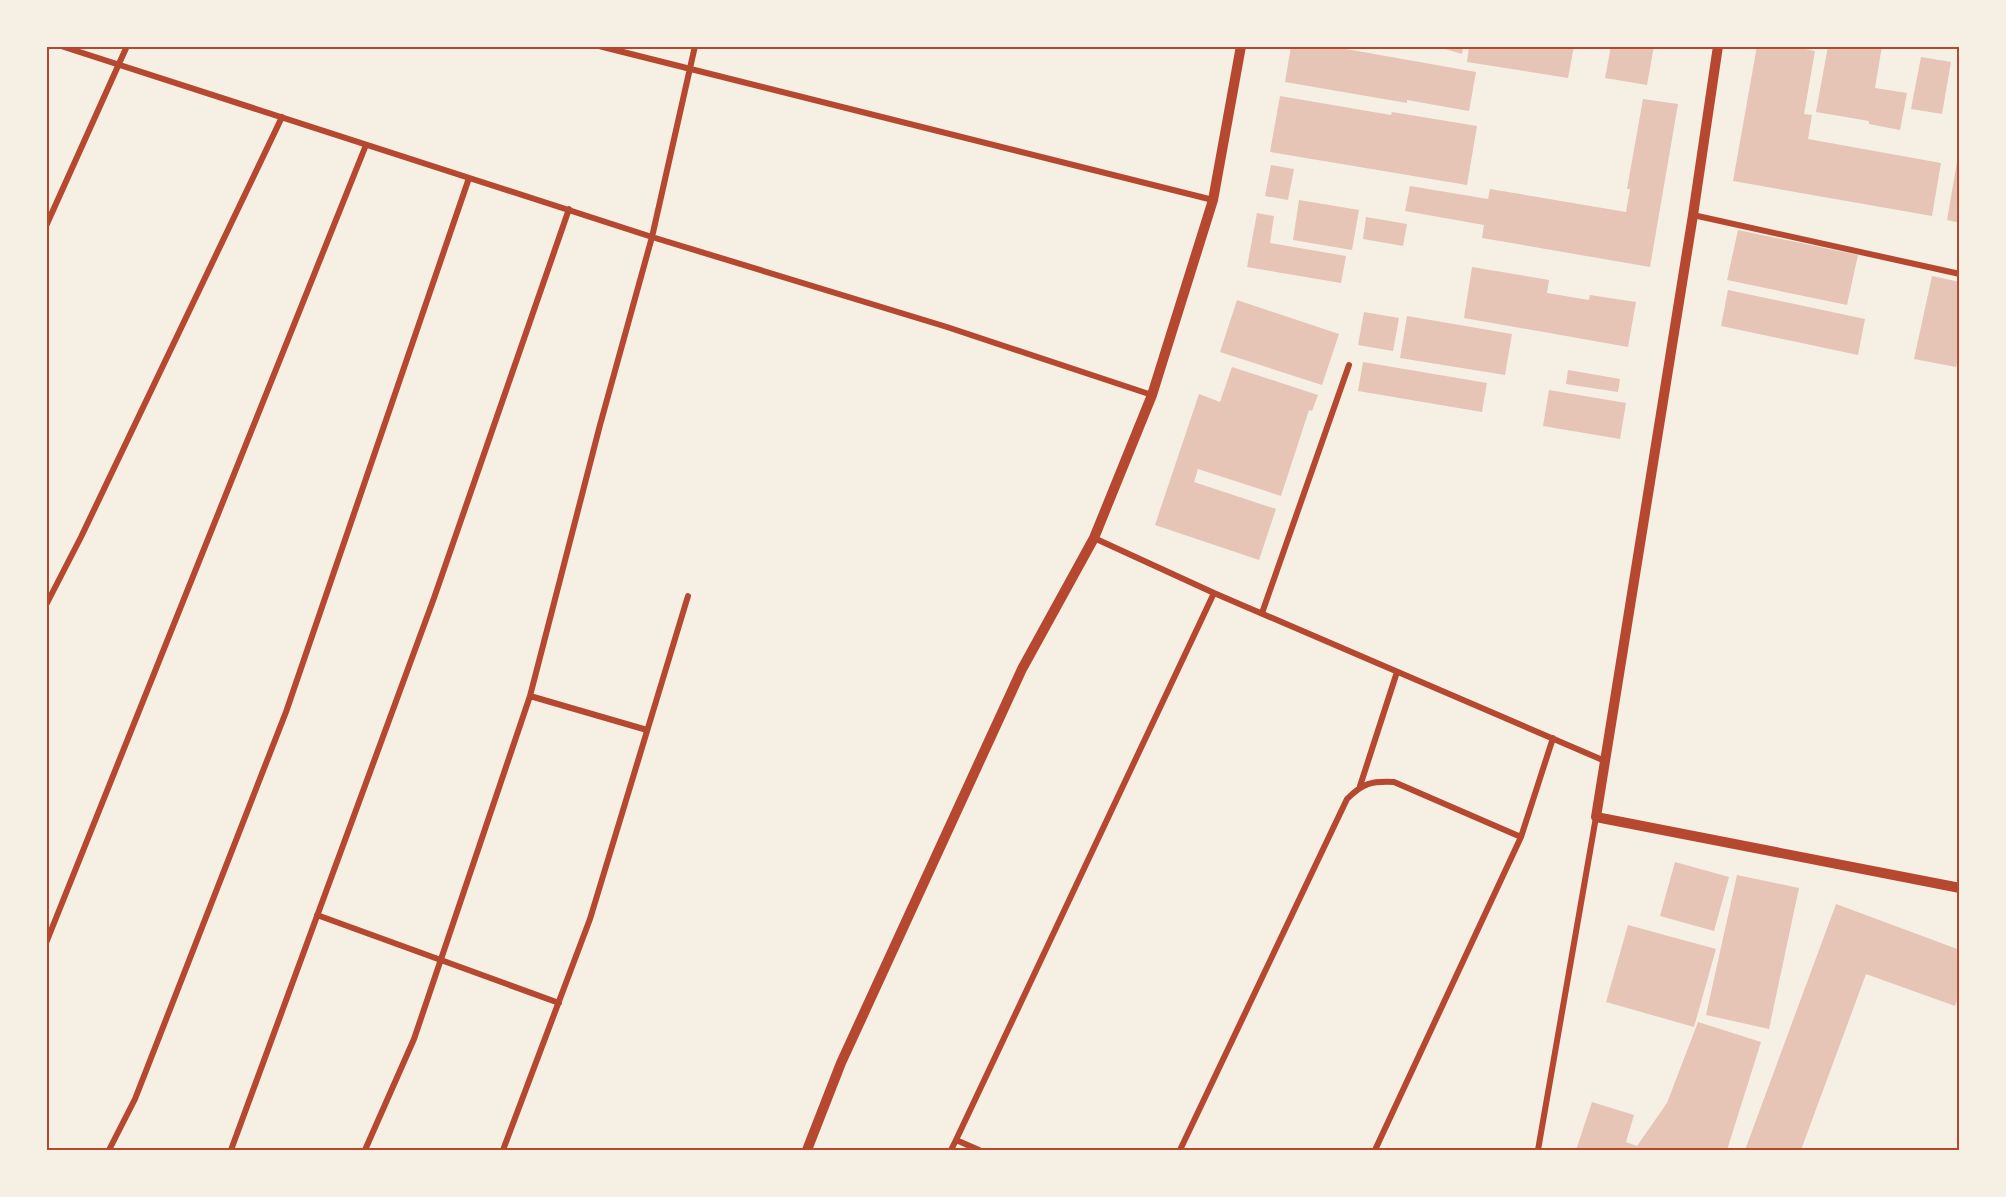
<svg xmlns="http://www.w3.org/2000/svg" width="2006" height="1197" font-family="Poppins,sans-serif">
  <style>
    .building { fill: #e6c5b7 }
    .lines { fill: none; stroke-linecap: round; stroke-linejoin: round }
    .minor { stroke: #b5482f; stroke-width: 6 }
    .tertiary { stroke: #b5482f; stroke-width: 10 }
    .neatline { fill: none; stroke: #b5482f; stroke-width: 2 }
  </style>
  <rect width="100%" height="100%" fill="#f6efe4"/>
  <path class="building" d="M1291,46H1329L1476,72L1469,111L1407,100V103L1285,82Z
    M1435,46H1463L1462,54Z
    M1469,46H1574L1568,78L1467,62Z
    M1611,46H1654L1647,85L1605,78Z
    M1757,46H1792L1815,51L1804,114L1812,115L1808,139L1941,163L1932,216L1733,181Z
    M1828,46H1882L1875,88L1907,93L1900,130L1869,124V121L1816,112Z
    M1921,57L1951,62L1942,114L1911,109Z
    M1280,96L1391,115L1392,112L1477,126L1467,185L1270,152Z
    M1643,99L1678,104L1650,267L1482,238L1484,225L1405,211L1410,186L1488,199L1490,189L1626,212L1630,189H1627Z
    M1957,162L1960,163V223L1947,220Z
    M1271,165L1294,169L1288,200L1265,196Z
    M1299,200L1359,210L1352,250L1293,240Z
    M1257,213L1274,216L1270,243L1346,256L1341,283L1247,267Z
    M1366,217L1407,224L1403,246L1363,239Z
    M1738,230L1858,255L1847,305L1727,280Z
    M1472,267L1549,280L1547,293L1589,300L1590,295L1636,302L1628,347L1464,318Z
    M1932,276L1960,282V351L1956,367L1914,359Z
    M1728,290L1865,319L1858,355L1721,326Z
    M1237,300L1339,334L1322,385L1220,352Z
    M1364,312L1399,318L1393,351L1358,345Z
    M1407,316L1512,334L1505,375L1400,358Z
    M1363,362L1487,383L1482,412L1358,391Z
    M1232,367L1318,395L1312,411L1309,410L1281,496L1198,469L1194,482L1276,509L1259,560L1155,525L1199,394L1220,402Z
    M1568,370L1620,379L1618,392L1566,384Z
    M1549,390L1626,403L1620,439L1543,426Z
    M1675,862L1729,877L1714,931L1660,916Z
    M1737,875L1799,888L1769,1029L1706,1015Z
    M1836,904L1960,950V994L1955,1006L1866,974L1801,1150H1745Z
    M1628,925L1716,949L1694,1027L1606,1002Z
    M1698,1022L1761,1042L1727,1150H1576L1592,1102L1634,1115L1626,1142L1637,1146L1667,1103Z"/>
  <g class="lines">
    <path class="minor" d="M61,46L652,237L947,327L1152,395
      M599,46L1213,200
      M1693,215L1960,274
      M46,226L127,46
      M1094,538L1214,593L1605,761
      M46,605L81,537L282,117
      M1262,613L1349,365
      M530,696L647,730
      M1360,786L1397,672
      M317,915L559,1003
      M46,943L366,145
      M109,1150L135,1099L286,712L469,178
      M231,1150L434,598L569,209
      M365,1150L414,1039L530,696L600,425L652,237L695,46
      M503,1150L590,919L688,596
      M951,1150L956,1140
      M979,1150L956,1140L1214,593
      M1180,1150L1347,799C1363,783 1371,781 1394,782L1521,837L1553,738
      M1375,1150L1521,837
      M1538,1150L1596,817"/>
    <path class="tertiary" d="M1718,46L1693,215L1596,817L1960,888
      M807,1150L841,1063L1022,669L1094,538L1152,395L1213,200L1241,46"/>
  </g>
  <rect width="2006" height="1197" fill="none" stroke="#f6efe4" stroke-width="96"/>
  <rect x="48" y="48" width="1910" height="1101" class="neatline"/>
</svg>
